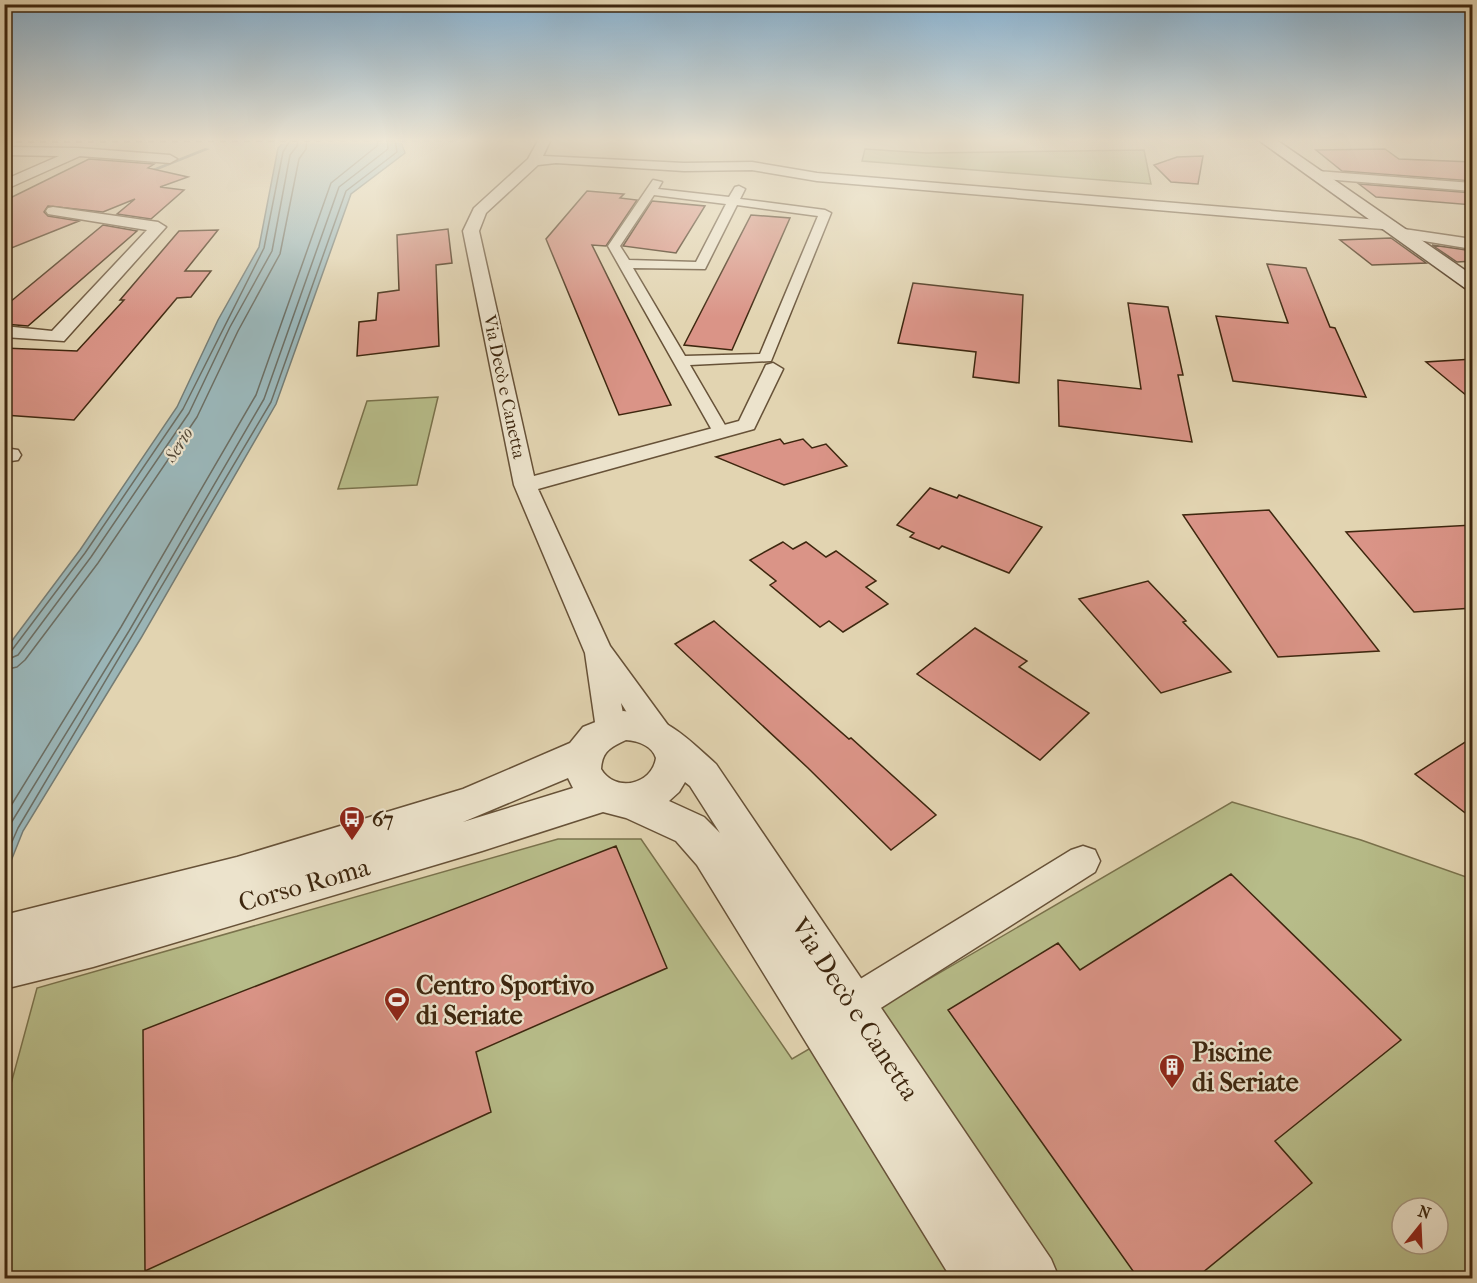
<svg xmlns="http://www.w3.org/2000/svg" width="1477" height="1283" font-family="'IM FELL French Canon',serif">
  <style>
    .green { fill: #b7bc89; stroke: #7a724c; stroke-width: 1.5; fill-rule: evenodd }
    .water { fill: #9ab5b7; stroke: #757c74; stroke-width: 1.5 }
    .pier { fill: #e2d4b1 }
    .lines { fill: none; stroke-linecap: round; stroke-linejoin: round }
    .shore { stroke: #6c6e63; stroke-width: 1.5 }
    .stream { fill: #757c74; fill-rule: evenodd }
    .building { fill: #da9487; stroke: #3e270f; stroke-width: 1.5 }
    .pedestrian-casing { stroke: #675238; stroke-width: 3 }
    .minor-casing { stroke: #675238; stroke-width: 3 }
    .tertiary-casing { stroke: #675238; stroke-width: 3 }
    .secondary-casing { stroke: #3e270f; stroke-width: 3 }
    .pedestrian { fill: #ece3cc; fill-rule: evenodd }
    .minor { fill: #ece3cc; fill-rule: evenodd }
    .tertiary { fill: #ece3cc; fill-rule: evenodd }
    .secondary { fill: #ece3cc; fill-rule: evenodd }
    .rail { stroke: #3e270f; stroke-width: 2; stroke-dasharray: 6 6; stroke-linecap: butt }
    .labels { text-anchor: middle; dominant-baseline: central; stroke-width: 4.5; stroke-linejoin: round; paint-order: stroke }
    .far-street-label { font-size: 18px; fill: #3e270f; stroke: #ece3cc }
    .far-water-label { font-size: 18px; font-style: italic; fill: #554a39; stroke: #ece3cc }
    .poi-label { font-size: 21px; font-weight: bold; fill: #3e270f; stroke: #ece3cc; text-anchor: start }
    .near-street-label { font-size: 26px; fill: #3e270f; stroke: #ece3cc }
    .near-poi-label { font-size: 26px; font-weight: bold; fill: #3e270f; stroke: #ece3cc; text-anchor: start }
  </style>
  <rect width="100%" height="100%" fill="#e2d4b1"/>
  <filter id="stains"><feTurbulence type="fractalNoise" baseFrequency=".00333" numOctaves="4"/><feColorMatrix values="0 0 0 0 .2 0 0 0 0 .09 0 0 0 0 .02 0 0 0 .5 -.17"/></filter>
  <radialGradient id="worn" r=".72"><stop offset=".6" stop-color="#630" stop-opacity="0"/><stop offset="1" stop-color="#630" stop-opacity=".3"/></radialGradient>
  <path class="green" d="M865,149L926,153L1144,150L1151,184L862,161Z
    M438,397L417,485L338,489L367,401Z
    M1232,802L1361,840L1472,879V1278H5V1106L37,988L558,839H641L792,1059ZM1402,1208H1438V1244H1402Z"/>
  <path class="water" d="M287,139H400L405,153L351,194L276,404L141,638L23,831L5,876V650L80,550L177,407L218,320L259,247L278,148Z"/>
  <path class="pier" d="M283,139H403L405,143L278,144Z"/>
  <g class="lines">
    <path class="shore" d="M4,653L12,650L85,553L183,409L264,248L283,152L291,139
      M4,661L18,655L91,557L189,413L230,327L272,251L290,155L297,146L298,139
      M4,670L17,667L25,660L98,563L197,417L238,331L280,254L299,159L306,149L307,139
      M4,817L121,627L256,395L331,183L377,146L378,139
      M4,840L11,823L129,631L264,399L339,187L388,149L387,139
      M4,860L18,828L271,402L346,191L397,152L395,139"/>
    <path class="stream" d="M205,148L210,149L145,175L140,174Z"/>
  </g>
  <path class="building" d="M1385,149L1399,159L1473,162V181L1342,171L1316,150Z
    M1203,156L1198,184L1171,182L1154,165L1177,157Z
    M89,159L154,164L148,168L188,177L160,187L184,190L151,219L117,214L135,199L103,212L48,206L44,212L48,216L79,221L4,251V201Z
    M1359,184L1473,193V205L1376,197Z
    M587,191L624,194L620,198L637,200L606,246L592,245L671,405L619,415L546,239Z
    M652,201L705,206L676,253L623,246Z
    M751,215L790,218L732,350L684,345Z
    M103,225L137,231L28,326L4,324V307Z
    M448,229L452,263L436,265L439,346L357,356L359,322L376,320L378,293L399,290L397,235Z
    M218,230L185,271H211L191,297L177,298L74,420L4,415V348L77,351L124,300H120L179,231Z
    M1391,238L1426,263L1372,265L1340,240Z
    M1432,245L1473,251V261L1457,262Z
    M1267,264L1306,268L1330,327L1335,328L1366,397L1233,381L1216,316L1288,323Z
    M913,283L1023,295L1019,383L973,377L976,352L898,343Z
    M1128,303L1168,307L1183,375H1178L1192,442L1059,426L1058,380L1141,389Z
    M1473,359V401L1426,362Z
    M780,439L784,444L803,439L812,448L826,444L847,466L784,485L716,457Z
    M930,488L957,498L959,495L1042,527L1009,573L942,546L939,549L910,537L914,533L897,525Z
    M1269,510L1379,651L1278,657L1183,515Z
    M1473,525V608L1414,612L1346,532Z
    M783,542L793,549L806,542L826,557L836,551L876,581L866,587L888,604L843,632L829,621L820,627L770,585L776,581L750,560Z
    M1148,581L1186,621L1183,622L1231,672L1161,693L1079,599Z
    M714,621L849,739L851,738L936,815L891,850L808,768L675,644Z
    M975,628L1027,661L1019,667L1089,713L1040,760L917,674Z
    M1473,737V819L1415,774Z
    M616,846L667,968L476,1052L491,1112L145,1271L143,1030Z
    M1231,874L1401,1040L1275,1141L1312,1183L1196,1278H1138L948,1010L1058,943L1080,970Z"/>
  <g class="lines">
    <defs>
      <path id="pedestrian" d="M653,180L662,182L658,189L729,197L735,187L739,186L745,189L740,199L825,210L831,213L771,361L690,365L729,432L727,435H715L713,432L608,246ZM654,195L726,204L696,262L629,260L620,246ZM737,205L818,216L760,354L685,356L633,268L705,269Z"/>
      <path id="minor" d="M539,139H551L543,156L684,163L752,162L817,173L1391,221L1396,223L1397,228L1472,239V249L1400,237L1395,235L1394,230L817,181L752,170L684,171L556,163L538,165L486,213L479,231L534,476L739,421L766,365L773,363L783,369L754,429L538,489L610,646L673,732L668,740C644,748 633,721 621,703L626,729L621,737L611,741L601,737L596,729L585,653L514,485L463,231L474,208L528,159Z
        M4,147L78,148L170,155L177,159L170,163L80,156L4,190V180L59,156L4,155Z
        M1317,171L1472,183V191L1312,178V172Z
        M53,207L158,222L166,227L64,341L4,337V326L52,331L147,230L48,214L46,211L48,208Z
        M4,448L18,450L21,455L18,460L4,462Z
        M1083,846L1095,850L1100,861L1095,872L865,1018L852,1024L839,1018L833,1005L839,992L1071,850Z"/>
      <path id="tertiary" d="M623,711C666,715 686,737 716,764L1051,1259L1059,1278H951L697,865L676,841L626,818L603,812L482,851L93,967L4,989V915L237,857L463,789L570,743L583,727ZM626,740C639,741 652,746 656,758C652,785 615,793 601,769C602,751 611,747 626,740ZM568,778L573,788L463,822ZM685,782L690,786L720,833L704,817L669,801L679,792Z"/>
      <path id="secondary" d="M1257,139H1275L1472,275V290L1465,288Z"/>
    </defs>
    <use href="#pedestrian" class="pedestrian-casing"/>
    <use href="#minor" class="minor-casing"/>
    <use href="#tertiary" class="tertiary-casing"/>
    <use href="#secondary" class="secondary-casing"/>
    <use href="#pedestrian" class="pedestrian"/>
    <use href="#minor" class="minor"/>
    <use href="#tertiary" class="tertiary"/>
    <use href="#secondary" class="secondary"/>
    <path class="rail" d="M4,142L845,139"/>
  </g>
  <linearGradient id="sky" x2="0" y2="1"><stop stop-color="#89b4d4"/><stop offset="0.44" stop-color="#f2ecdc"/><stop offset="1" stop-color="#f2ecdc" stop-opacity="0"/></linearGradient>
  <rect width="1477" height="318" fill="url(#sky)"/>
  <defs>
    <symbol id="bus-pin" viewBox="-11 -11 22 30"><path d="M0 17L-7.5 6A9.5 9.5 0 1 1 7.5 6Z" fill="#8f2418" stroke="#ece3cc"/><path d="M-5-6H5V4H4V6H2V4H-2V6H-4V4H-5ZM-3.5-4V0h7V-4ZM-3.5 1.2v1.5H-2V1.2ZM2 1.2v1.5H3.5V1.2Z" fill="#fff"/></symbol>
    <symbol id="stadium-pin" viewBox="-11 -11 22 30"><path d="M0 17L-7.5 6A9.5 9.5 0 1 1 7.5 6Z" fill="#8f2418" stroke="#ece3cc"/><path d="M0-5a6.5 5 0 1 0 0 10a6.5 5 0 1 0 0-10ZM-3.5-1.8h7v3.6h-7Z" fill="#fff"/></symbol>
    <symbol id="building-pin" viewBox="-11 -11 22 30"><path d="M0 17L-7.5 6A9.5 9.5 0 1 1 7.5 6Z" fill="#8f2418" stroke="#ece3cc"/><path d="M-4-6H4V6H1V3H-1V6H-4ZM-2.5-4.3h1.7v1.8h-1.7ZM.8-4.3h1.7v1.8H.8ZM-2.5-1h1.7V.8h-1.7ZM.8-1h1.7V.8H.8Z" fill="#fff"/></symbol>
  </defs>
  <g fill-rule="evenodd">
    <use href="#bus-pin" x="337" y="804" width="30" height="40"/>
    <use href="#stadium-pin" x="382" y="985" width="30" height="40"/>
    <use href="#building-pin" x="1157" y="1052" width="30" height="40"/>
  </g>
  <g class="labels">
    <g class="far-street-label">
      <text transform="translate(504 387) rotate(78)">Via Decò e Canetta</text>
    </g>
    <g class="far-water-label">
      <text transform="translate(179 445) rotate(-58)">Serio</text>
    </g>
    <g class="poi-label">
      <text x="372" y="819">67</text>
    </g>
    <g class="near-street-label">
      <text transform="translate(304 885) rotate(-16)">Corso Roma</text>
      <text transform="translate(855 1009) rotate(57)">Via Decò e Canetta</text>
    </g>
    <g class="near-poi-label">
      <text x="416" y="985">Centro Sportivo<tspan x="416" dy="30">di Seriate</tspan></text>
      <text x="1192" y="1052">Piscine<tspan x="1192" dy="30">di Seriate</tspan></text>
    </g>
  </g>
  <rect width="1477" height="1283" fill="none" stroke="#e2d4b1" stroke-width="24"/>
  <rect x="6" y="6" width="1465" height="1271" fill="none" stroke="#3e270f" stroke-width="3"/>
  <rect x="12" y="12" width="1453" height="1259" fill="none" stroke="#3e270f" stroke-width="1.5"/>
  <g transform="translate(1420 1226) rotate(18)"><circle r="28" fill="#ece3cc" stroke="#a69880" stroke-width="1.5"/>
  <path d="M0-4.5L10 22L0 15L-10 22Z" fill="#8f2418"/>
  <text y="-9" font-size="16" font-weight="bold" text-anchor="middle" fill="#3e270f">N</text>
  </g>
  <rect width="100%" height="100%" filter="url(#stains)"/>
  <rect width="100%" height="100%" fill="url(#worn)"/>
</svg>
